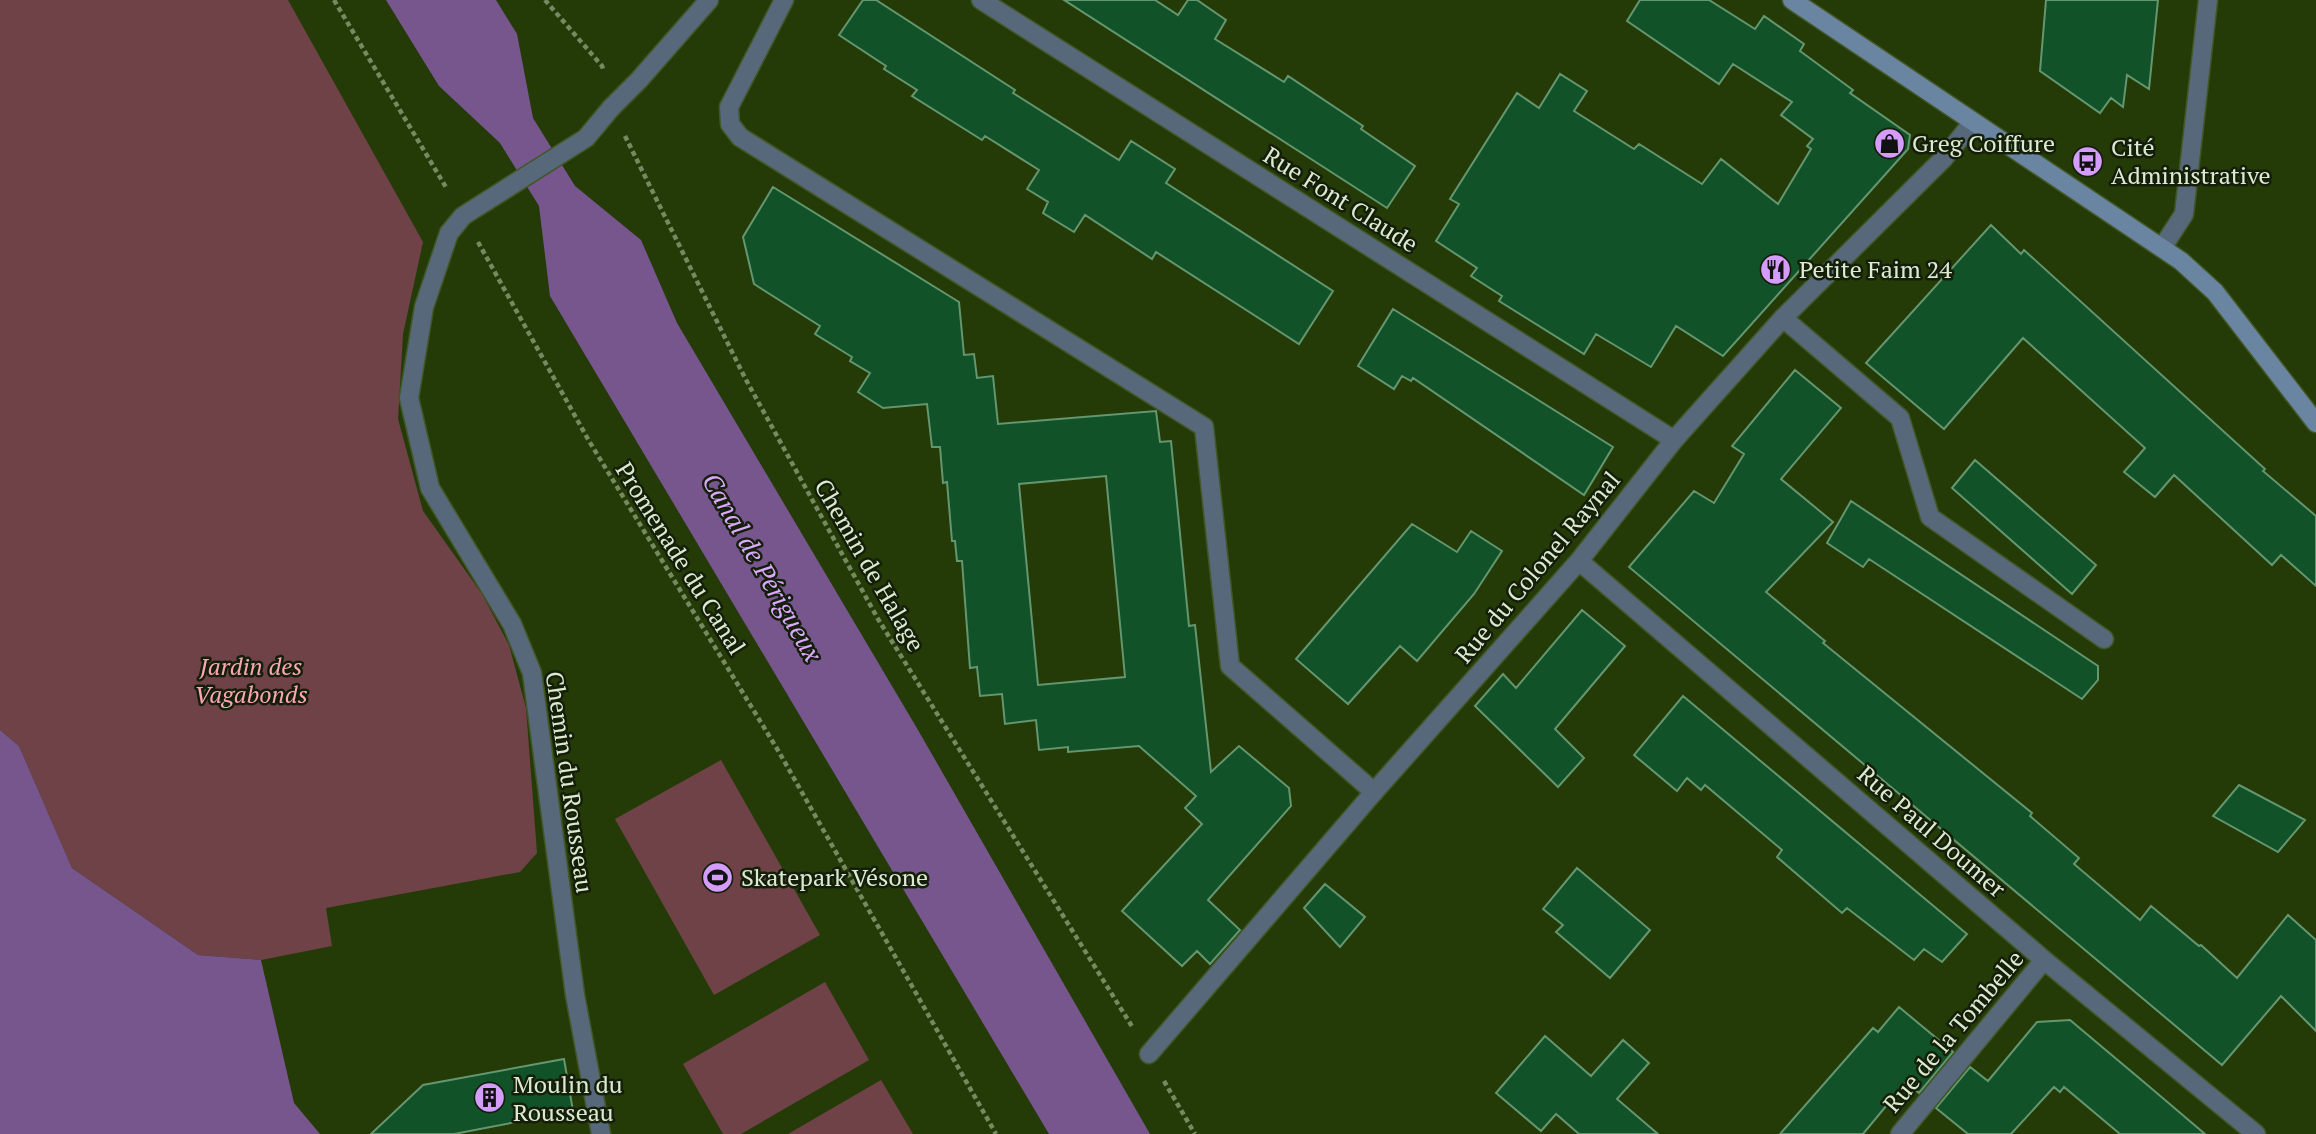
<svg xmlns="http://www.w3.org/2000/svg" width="2316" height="1134" font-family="'PT Serif',serif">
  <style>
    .green { fill: #6f4248 }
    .water { fill: #77568e }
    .building { fill: #125228; stroke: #64966f; stroke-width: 2; fill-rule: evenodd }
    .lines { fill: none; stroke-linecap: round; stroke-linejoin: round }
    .lane-casing { stroke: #425727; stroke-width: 21 }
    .street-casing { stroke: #425727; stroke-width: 21 }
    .secondary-casing { stroke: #425727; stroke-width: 21 }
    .path { stroke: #778961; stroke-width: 4.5; stroke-dasharray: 5 3.5; stroke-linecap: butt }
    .lane { stroke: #57687a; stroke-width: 18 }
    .street { stroke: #57687a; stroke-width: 18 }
    .secondary { stroke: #6a85a1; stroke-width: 18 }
    .labels { text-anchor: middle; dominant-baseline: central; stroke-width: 5; stroke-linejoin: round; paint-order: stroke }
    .poi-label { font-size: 24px; fill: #dcebd0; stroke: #141e0a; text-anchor: start }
    .street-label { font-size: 24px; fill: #dcebd0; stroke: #141e0a }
    .park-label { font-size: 24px; font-style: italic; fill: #faa7b2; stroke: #141e0a }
    .water-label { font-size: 26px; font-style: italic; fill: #daa9fc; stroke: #141e0a }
  </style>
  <rect width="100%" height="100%" fill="#253b07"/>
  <path class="green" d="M0,0H288L423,242L403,334L398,419L423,511L482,594L509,645L526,708L537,853L520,872L326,908L332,946L261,960L198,955L72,868L19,746L0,730Z
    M721,760L820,935L714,995L615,819Z
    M825,982L869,1060L741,1134H723L683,1064Z
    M881,1080L913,1134H788Z"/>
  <path class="water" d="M386,0H496L517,34L533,118L575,186L641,240L677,323L918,730L1150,1134H1049L550,296L539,206L500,143L439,86Z
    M0,730L19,746L72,868L198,955L261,960L294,1103L320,1134H0Z"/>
  <path class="building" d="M863,0H876L1015,90L1013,93L1119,160L1131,141L1175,169L1166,183L1333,291L1299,344L1156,252L1152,259L1085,215L1074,232L1043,213L1048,202L1027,189L1039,170L985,136L982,140L912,96L917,90L884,69L886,66L839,35Z
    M1064,0H1155L1178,15L1188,0H1197L1226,20L1215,39L1284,82L1288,76L1363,126L1361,129L1415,166L1387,208Z
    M1640,0H1709L1755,29L1764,16L1804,44L1800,51L1853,90L1850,93L1910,135L1908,149L1723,356L1676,326L1651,367L1596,334L1584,354L1499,301L1502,296L1471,276L1477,268L1436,241L1459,204L1450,199L1517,93L1539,108L1560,74L1587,91L1574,111L1634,149L1639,144L1702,184L1721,159L1778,204L1811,149L1807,146L1813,139L1781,115L1792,102L1733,64L1719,84L1627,21Z
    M2046,0H2158L2149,89L2127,75L2123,107L2111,98L2100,113L2040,71Z
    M773,187L959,302L964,355L974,354L977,378L993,376L998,424L1156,411L1160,442L1171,441L1189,626L1195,625L1211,772L1239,746L1289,788L1291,806L1208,900L1240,930L1210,964L1197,951L1182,966L1122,911L1202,824L1185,808L1196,796L1139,746L1068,752V747L1039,750L1036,720L1005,724L1002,694L980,696L977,667L970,668L962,561H957L955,541H952L947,482L943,483L940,447H932L927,404L883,408L858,392L870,373L850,361L852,357L815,334L820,326L754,284L743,237ZM1106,476L1125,677L1038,685L1019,484Z
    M1991,225L2021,254L2024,250L2265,469L2263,471L2316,516V586L2281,555L2272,565L2174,475L2155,497L2124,472L2145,448L2023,338L1944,429L1866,363Z
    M1393,309L1613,447L1584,495L1413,378L1411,381L1402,376L1394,389L1358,366Z
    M1795,370L1841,408L1781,479L1833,522L1766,592L1825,641L1823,643L2032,813L2030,816L2079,858L2074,864L2140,920L2151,906L2199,946L2201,945L2237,978L2288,915L2316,940V1031L2281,996L2222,1065L1629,567L1694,491L1714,503L1744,454L1732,446Z
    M1975,460L2096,565L2072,594L1952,488Z
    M1851,501L2098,666V680L2082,699L1869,559L1863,567L1827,543Z
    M1412,524L1457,552L1471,531L1502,551L1474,594L1417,661L1400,646L1348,704L1296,659Z
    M1582,610L1625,646L1555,729L1584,758L1558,787L1475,706L1503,674L1516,688Z
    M1683,696L1967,934L1942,962L1924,949L1914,960L1847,908L1842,913L1777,857L1782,850L1705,785L1701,790L1687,778L1677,791L1634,755Z
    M2239,785L2305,820L2278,852L2213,816Z
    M1577,868L1650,930L1610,978L1556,932L1563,925L1543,909Z
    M1325,884L1365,917L1340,947L1304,908Z
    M1899,1007L1953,1052L1919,1093L1906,1082L1863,1134H1780L1873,1028L1878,1032Z
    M2070,1020L2145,1083L2205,1134H2120L2064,1087L2060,1092L2054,1087L2011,1134H1968L1936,1108L1970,1067L1988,1081L2037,1022Z
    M1545,1036L1591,1076L1623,1040L1649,1063L1617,1099L1658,1134H1579L1556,1114L1541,1131L1496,1093Z
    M564,1059L573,1111L454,1134H371L423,1085Z"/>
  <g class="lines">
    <defs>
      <path id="lane" d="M784,0L729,107L730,124L740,137L1204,427L1230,666L1374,792
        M2162,248L2184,214L2208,0
        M1783,318L1900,418L1930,517L2104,639
        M601,1134L575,995L532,673L512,624L430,488L409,398L424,307L449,233L463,216L586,138L611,108"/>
      <path id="street" d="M981,0L1674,440
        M611,108L639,80L709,0
        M1579,561L2044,960L2256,1134
        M1149,1054L1374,792L1579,561L1674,440L1783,318L1944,158L1973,122
        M1900,1134L2044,960"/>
      <path id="secondary" d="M1792,0L2181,261L2215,292L2316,423"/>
    </defs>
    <use href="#lane" class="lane-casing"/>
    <use href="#street" class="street-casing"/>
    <use href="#secondary" class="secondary-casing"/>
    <path class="path" d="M334,0L447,189
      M545,0L602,66L604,72
      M625,136L745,378L878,619L1133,1028
      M478,242L589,441L779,752L996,1134
      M1164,1081L1195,1134"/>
    <use href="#lane" class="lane"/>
    <use href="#street" class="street"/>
    <use href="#secondary" class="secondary"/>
  </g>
  <defs>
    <symbol id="shop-disc" viewBox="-11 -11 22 22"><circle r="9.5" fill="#d49cfb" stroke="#141e0a"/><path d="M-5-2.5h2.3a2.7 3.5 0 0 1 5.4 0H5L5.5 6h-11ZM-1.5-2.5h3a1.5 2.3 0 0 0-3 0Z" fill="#111"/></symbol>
    <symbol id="bus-disc" viewBox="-11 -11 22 22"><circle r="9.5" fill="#d49cfb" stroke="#141e0a"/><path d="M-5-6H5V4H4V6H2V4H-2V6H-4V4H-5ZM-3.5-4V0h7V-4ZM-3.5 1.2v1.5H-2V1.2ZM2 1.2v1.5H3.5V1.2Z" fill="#111"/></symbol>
    <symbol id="restaurant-disc" viewBox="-11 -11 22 22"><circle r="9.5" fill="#d49cfb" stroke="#141e0a"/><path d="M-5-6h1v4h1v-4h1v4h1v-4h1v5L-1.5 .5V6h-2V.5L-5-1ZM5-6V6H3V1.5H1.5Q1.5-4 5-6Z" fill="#111"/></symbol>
    <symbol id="stadium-disc" viewBox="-11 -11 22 22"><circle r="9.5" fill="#d49cfb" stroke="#141e0a"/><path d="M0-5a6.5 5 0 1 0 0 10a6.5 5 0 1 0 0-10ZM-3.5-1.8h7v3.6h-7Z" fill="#111"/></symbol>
    <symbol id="building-disc" viewBox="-11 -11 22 22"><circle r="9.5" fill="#d49cfb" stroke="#141e0a"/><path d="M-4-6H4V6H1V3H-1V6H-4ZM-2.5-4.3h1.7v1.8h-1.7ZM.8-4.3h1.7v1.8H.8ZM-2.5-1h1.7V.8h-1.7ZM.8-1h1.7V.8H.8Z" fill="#111"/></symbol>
  </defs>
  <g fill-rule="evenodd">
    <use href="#shop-disc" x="1872" y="126" width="35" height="35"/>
    <use href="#bus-disc" x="2070" y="144" width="35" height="35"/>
    <use href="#restaurant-disc" x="1758" y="252" width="35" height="35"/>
    <use href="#stadium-disc" x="700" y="860" width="35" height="35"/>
    <use href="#building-disc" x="472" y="1080" width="35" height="35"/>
  </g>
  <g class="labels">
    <g class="poi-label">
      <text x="1912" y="143">Greg Coiffure</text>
      <text x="2111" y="147">Cité<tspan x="2111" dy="28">Administrative</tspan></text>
      <text x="1799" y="269">Petite Faim 24</text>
      <text x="741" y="877">Skatepark Vésone</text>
      <text x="513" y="1084">Moulin du<tspan x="513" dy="28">Rousseau</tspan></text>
    </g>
    <g class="street-label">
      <text transform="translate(1341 199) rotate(32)">Rue Font Claude</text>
      <text transform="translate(681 558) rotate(58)">Promenade du Canal</text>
      <text transform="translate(870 565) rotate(60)">Chemin de Halage</text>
      <text transform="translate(1537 567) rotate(-50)">Rue du Colonel Raynal</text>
      <text transform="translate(570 782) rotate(82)">Chemin du Rousseau</text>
      <text transform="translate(1932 831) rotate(41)">Rue Paul Doumer</text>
      <text transform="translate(1953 1031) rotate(-50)">Rue de la Tombelle</text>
    </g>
    <g class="park-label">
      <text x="251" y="666">Jardin des<tspan x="251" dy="28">Vagabonds</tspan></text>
    </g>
    <g class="water-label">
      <text transform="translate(763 567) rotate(60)">Canal de Périgueux</text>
    </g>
  </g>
</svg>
